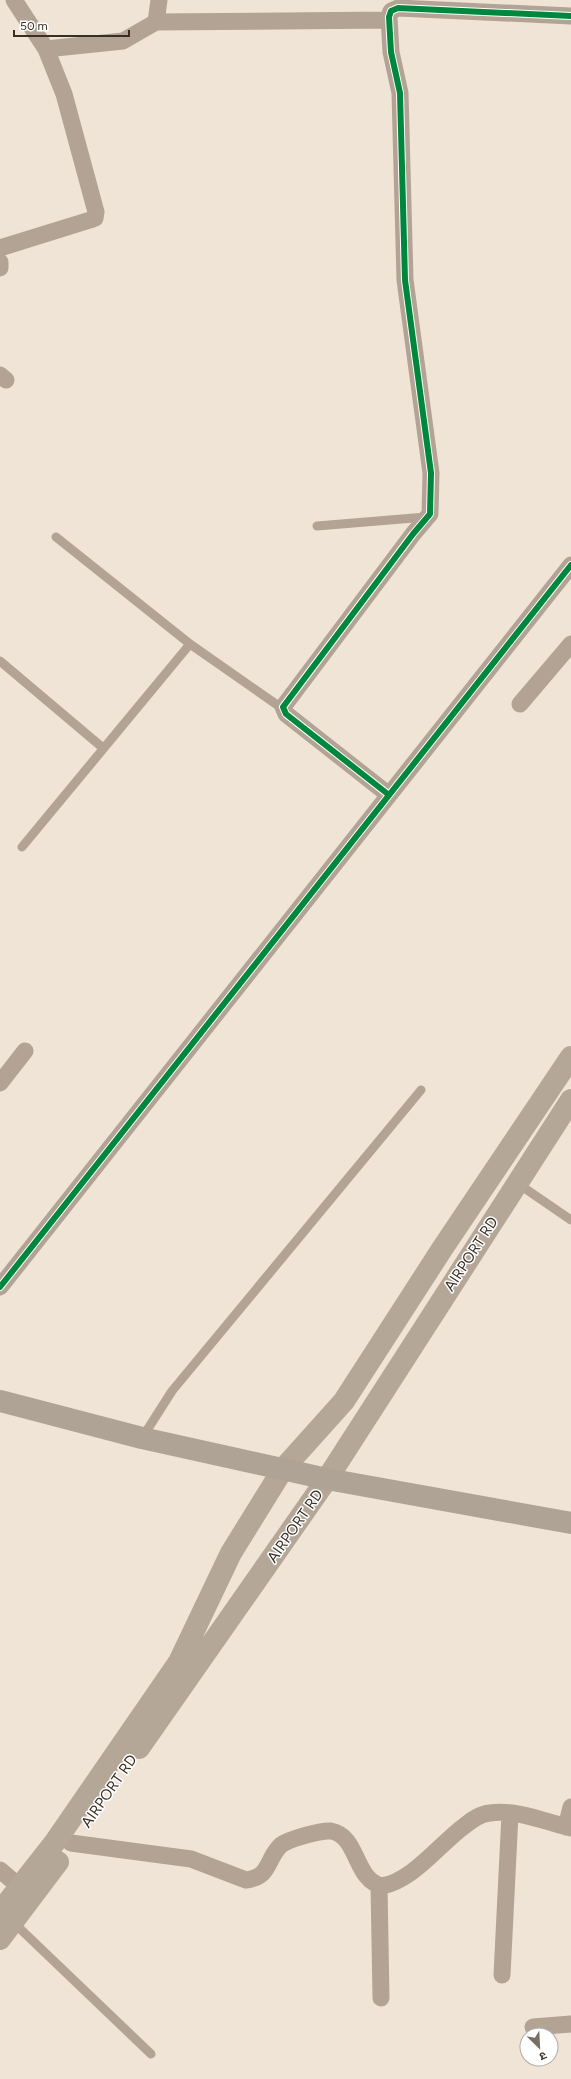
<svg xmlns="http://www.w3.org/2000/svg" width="571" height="2079" font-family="Figtree,'Noto Sans Devanagari',sans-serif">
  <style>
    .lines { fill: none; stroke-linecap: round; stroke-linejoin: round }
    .lane { stroke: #b2a395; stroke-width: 9 }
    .street { stroke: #b2a395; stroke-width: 17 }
    .primary { stroke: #b4a797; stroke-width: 22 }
    .highway { stroke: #afa395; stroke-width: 22 }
    .cycleway-casing { stroke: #fff; stroke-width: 8 }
    .cycleway { stroke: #00873e; stroke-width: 6 }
    .labels { text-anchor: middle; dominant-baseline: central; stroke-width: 3; stroke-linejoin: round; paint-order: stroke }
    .street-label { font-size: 15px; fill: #372f25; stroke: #fff }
  </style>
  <rect width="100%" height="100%" fill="#f0e4d6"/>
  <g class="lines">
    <path class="lane" d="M317,526L426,517
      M56,537L190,644L283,709
      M0,661L103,748
      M22,847L190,644
      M517,1183L571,1220
      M142,1438L172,1391L421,1090
      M13,1922L151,2054"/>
    <path class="street" d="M156,22L159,0
      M46,49L123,41L156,22L389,20
      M0,248L90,220L95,218L96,212L64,94L46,49L14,0
      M0,262V268
      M0,375L6,380
      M520,704L571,644
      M389,795L286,714L283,707L413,534L430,514L431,473L405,280L400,93L391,52L389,17L391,11L398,8L571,16
      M0,1083L25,1051
      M0,1287L571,565
      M566,1827L571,1807
      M71,1843L191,1859L246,1880C271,1877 266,1859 281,1845C289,1839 321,1830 331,1831C359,1836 354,1880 382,1886C412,1881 439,1845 463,1827C471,1821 479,1814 490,1813C516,1809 546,1822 571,1828
      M0,1870L20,1887
      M379,1885L381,1998
      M502,1975L510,1814
      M533,2027L571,2024"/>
    <path class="primary" d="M139,1748L327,1479L571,1100
      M0,1912L55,1842L179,1662L231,1553L283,1469L344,1401L442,1249L571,1057
      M0,1939L58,1862"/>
    <path class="highway" d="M0,1401L142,1438L327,1479L571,1523"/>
    <defs>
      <path id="cycleway" d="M389,795L286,714L283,707L413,534L430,514L431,473L405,280L400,93L391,52L389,17L391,11L398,8L571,16
        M0,1287L571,565"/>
    </defs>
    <use href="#cycleway" class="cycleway-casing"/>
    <use href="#cycleway" class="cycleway"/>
  </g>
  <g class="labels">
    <g class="street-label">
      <text transform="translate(471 1254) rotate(-57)">AIRPORT RD</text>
      <text transform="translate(295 1526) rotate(-55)">AIRPORT RD</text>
      <text transform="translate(109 1791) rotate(-55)">AIRPORT RD</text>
    </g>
  </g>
  <g transform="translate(539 2047) rotate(156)"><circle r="19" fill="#ffffff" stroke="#afaca8"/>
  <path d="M0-3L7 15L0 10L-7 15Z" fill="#786e63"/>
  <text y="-6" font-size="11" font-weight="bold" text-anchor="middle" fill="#372f25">उ</text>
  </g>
  <path d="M14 30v6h115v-6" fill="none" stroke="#372f25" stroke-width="2"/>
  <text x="20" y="30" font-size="12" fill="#372f25" stroke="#ffffff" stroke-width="3" paint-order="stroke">50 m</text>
</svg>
